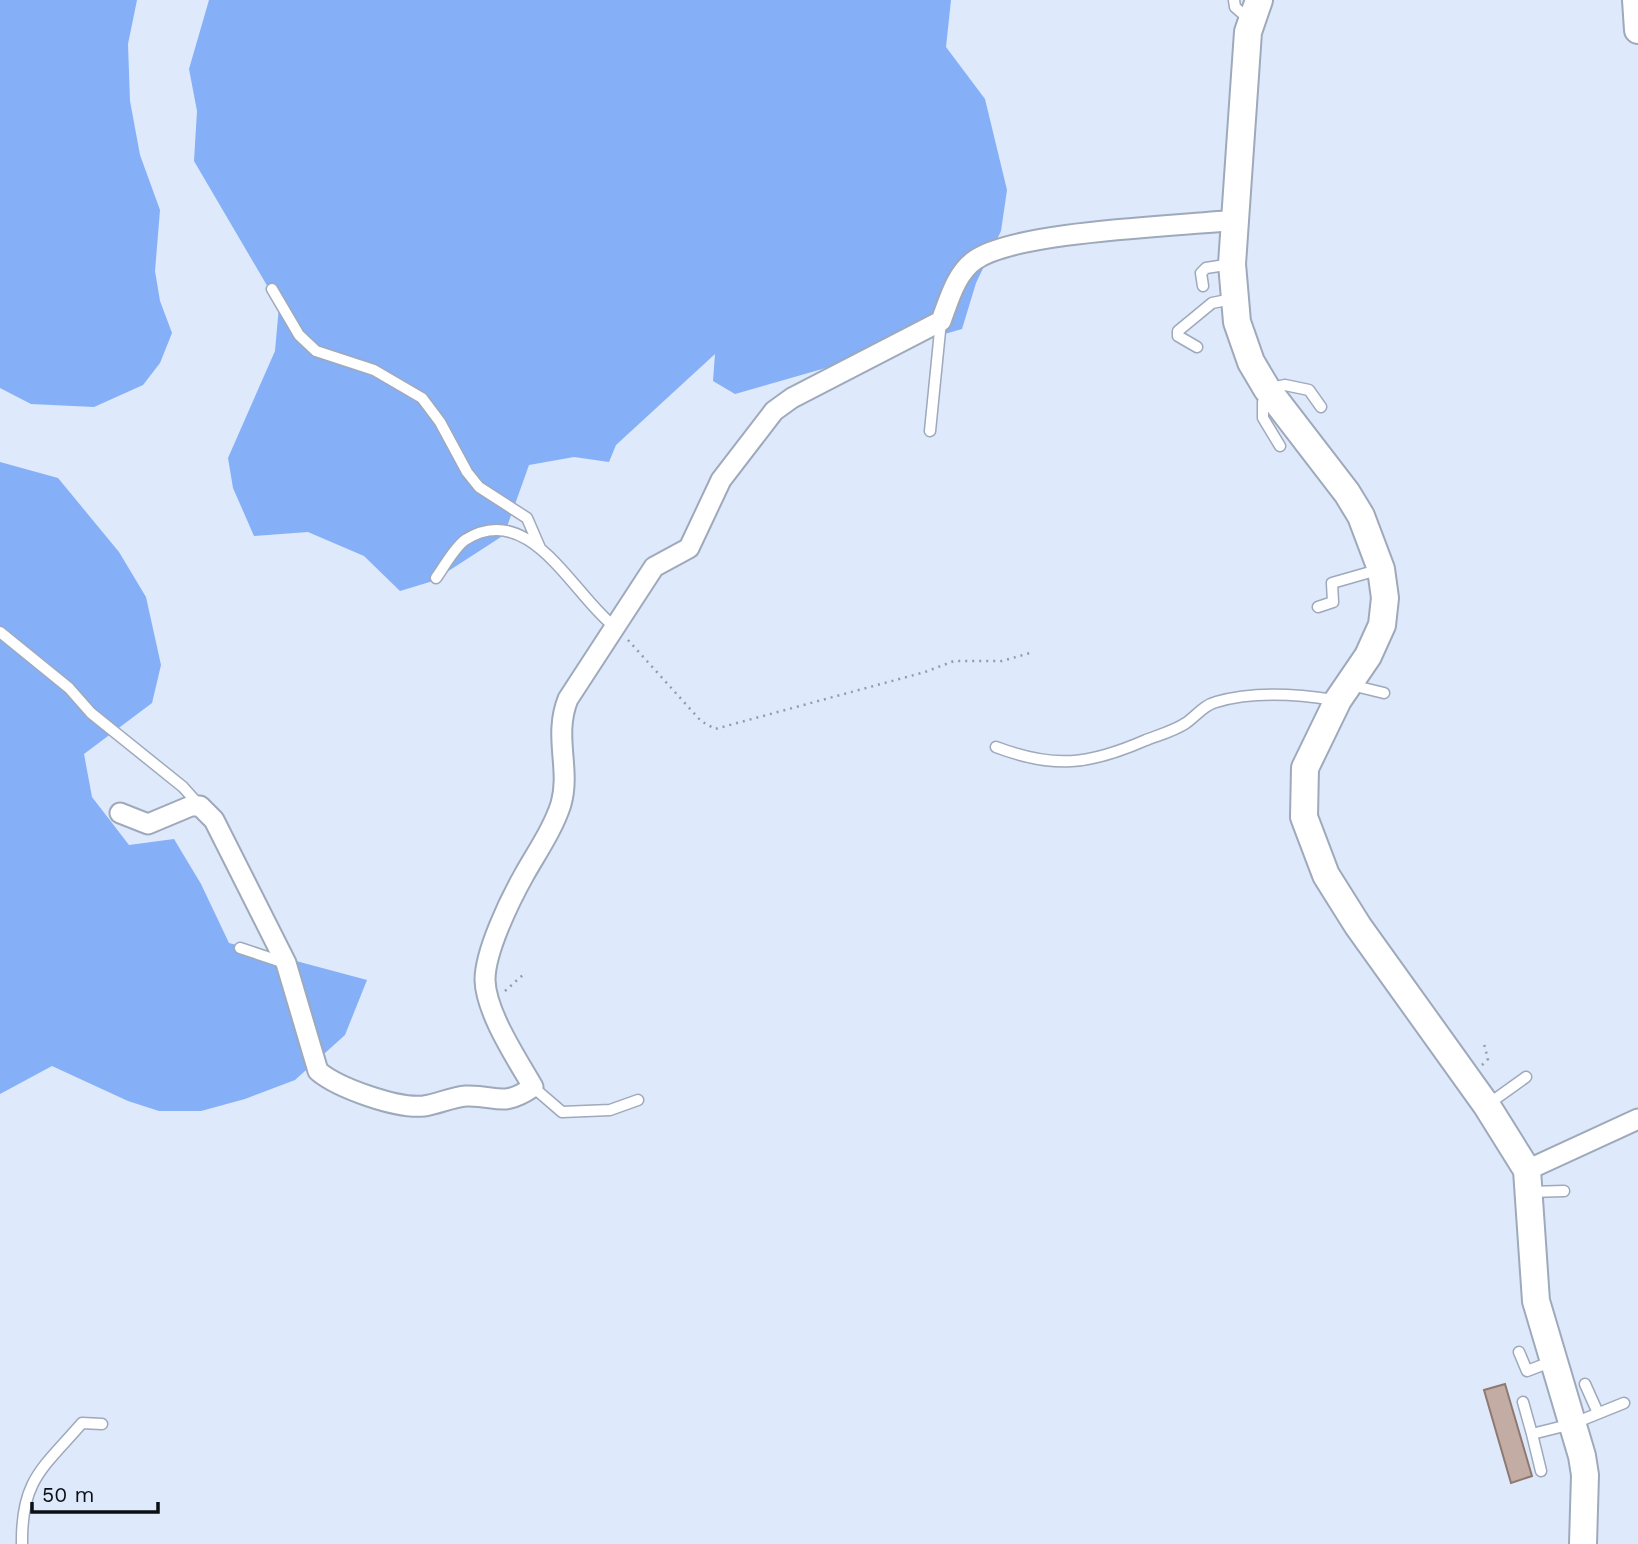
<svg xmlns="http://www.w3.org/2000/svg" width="1638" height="1544" font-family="'Work Sans',sans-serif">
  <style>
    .forest { fill: #85aff6 }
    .building { fill: #c2aca3; stroke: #8e7971; stroke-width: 2 }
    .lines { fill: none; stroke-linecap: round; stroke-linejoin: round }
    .lane-casing { stroke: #9ea9bb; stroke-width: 13 }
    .street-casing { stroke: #9ea9bb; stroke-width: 23 }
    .secondary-casing { stroke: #9ea9bb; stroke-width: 30 }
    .path { stroke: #949cab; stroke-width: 2.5; stroke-dasharray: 2 5; stroke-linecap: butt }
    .lane { stroke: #fff; stroke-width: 10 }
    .street { stroke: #fff; stroke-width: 19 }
    .secondary { stroke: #fff; stroke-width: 26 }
  </style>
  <rect width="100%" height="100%" fill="#dee9fc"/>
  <path class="forest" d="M0,0H137L128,44L130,101L140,155L160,210L155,271L160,301L172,333L160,363L143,385L94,407L31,404L0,388Z
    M209,0H951L946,47L985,99L1007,190L1001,231L976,283L962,329L735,394L713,381L715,354L616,445L609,462L574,457L529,465L504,535L433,581L400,591L364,556L308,532L254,536L233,488L228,458L275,351L279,306L194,161L197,111L189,69Z
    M0,462L58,478L119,552L146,597L161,665L152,703L84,754L92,797L129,845L174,839L201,884L229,943L367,980L345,1035L295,1080L245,1099L201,1111H159L128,1101L52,1066L0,1094Z"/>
  <path class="building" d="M1505,1384L1532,1476L1511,1483L1484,1390Z"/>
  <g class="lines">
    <defs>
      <path id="lane" d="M1234,0L1235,7L1250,20
        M1203,286L1201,273L1206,268L1232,264
        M272,289L299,335L316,351L374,370L422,398L440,422L467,472L479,487L527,518L540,548
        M1197,347L1178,336V331L1212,303L1232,299
        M1271,388L1285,385L1309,390L1321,407
        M1268,397L1263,402V418L1280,446
        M930,431L941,321
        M436,578C444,567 454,548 465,540C530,498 575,598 615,627
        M1318,607L1333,602L1332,583L1381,569
        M0,632L69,688L91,713L183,787L200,806
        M1351,685L1384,693
        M996,747C1054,769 1089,765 1146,740C1159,735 1174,731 1186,723C1196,716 1204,705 1216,702C1253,691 1297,694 1334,700
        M240,948L285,963
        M533,1087L562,1112L610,1110L638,1100
        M1487,1105L1526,1077
        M1529,1192L1564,1191
        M1519,1352L1527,1371L1553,1361
        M1585,1384L1598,1413
        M1523,1402L1532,1434L1572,1424L1624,1403
        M1532,1434L1541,1471
        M22,1544C21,1480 43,1468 82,1423L102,1424"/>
      <path id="street" d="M120,813L148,824L191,806H200L214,820L286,963L318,1071C338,1088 397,1109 424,1106C438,1104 452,1097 466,1096C498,1095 502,1108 533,1087C517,1059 486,1013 485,980C485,951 510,900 524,875C537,852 553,829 561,804C571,769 553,736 568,699L654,567L689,548L721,480L774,411L792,398L941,321C949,300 956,273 975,260C1015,231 1180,226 1236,220
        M1527,1170L1638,1119"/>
      <path id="secondary" d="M1259,0L1248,32L1232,264L1237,322L1251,362L1267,389L1347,493L1361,516L1381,569L1385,598L1382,625L1368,656L1338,700L1305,768L1304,817L1326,875L1358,926L1487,1106L1527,1170L1536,1301L1582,1456L1585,1475L1583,1544
        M1636,0L1638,30"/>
    </defs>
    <use href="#lane" class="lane-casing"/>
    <use href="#street" class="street-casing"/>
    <use href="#secondary" class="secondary-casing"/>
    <path class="path" d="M628,640L701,721L715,729L925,672L954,661H1002L1030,653
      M505,991L525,973
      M1482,1065L1488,1059L1484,1044"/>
    <use href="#lane" class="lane"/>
    <use href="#street" class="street"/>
    <use href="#secondary" class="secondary"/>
  </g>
  <path d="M32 1502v10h126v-10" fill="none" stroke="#0b0f15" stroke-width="3.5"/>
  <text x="42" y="1502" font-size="21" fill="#0b0f15" stroke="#dee9fc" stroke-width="5" paint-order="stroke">50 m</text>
</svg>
